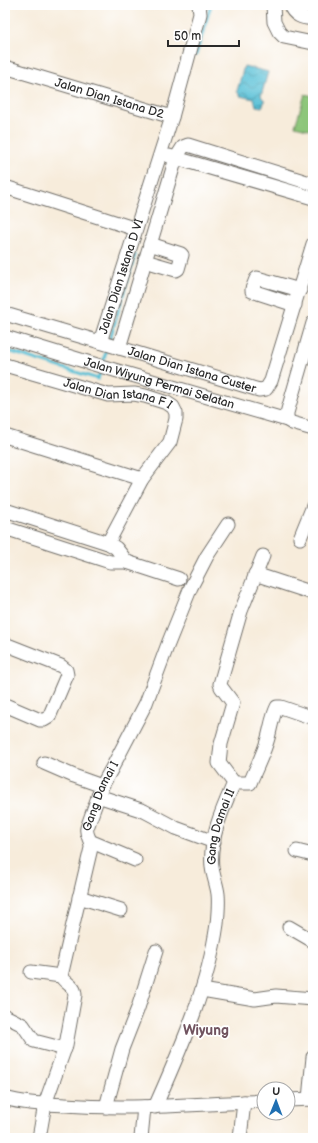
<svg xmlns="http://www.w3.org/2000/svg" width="318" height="1143" font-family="'Balsamiq Sans',sans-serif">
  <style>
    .pitch { fill: #8dc67a; stroke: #5c7852 }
    .water { fill: url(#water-waves); stroke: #427681 }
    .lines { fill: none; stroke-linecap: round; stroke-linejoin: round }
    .stream { stroke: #5ac1d7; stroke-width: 3 }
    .minor-casing { stroke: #726f69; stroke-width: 15 }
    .minor { stroke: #fff; stroke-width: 13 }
    .labels { text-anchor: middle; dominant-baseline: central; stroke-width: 3.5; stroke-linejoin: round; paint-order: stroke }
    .street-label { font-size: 12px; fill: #2b2b2b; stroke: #fff }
    .quarter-label { font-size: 14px; font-weight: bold; fill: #70535f; stroke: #fff }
  </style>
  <defs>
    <pattern id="water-waves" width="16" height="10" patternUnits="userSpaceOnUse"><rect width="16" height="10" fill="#5ac1d7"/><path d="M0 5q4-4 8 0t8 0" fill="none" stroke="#4b9daf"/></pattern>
  </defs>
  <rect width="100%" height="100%" fill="#fff"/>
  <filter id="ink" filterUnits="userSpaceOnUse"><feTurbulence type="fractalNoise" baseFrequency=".025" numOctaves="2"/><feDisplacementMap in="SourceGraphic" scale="8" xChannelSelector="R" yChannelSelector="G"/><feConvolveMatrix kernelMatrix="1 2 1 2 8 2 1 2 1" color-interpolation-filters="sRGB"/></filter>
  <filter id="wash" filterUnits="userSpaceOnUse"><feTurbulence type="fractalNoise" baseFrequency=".012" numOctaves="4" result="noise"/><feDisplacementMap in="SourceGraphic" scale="16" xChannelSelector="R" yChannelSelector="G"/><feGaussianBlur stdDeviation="0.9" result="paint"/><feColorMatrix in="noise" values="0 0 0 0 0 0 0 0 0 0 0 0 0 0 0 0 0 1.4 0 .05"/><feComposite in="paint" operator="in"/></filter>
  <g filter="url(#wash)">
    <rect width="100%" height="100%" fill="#f7ecdb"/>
    <path class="pitch" d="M305,94L313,96V122L311,130L295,126Z"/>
    <path class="water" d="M244,66L268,72L261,96L265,101L262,107L256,106L254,99L240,96L237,91Z"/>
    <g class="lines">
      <path class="stream" d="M196,55L211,5
        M109,342L135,255
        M5,350L98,379L101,370
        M103,363L107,347"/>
    </g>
  </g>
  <g filter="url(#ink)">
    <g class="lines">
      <defs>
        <g id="minor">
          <path d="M273,5L274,22L279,32L284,37L313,43"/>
          <path d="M290,5C293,15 303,19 313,18"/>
          <path id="s1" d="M5,67L172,117"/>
          <path d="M169,156L313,198"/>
          <path d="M5,187L136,229"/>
          <path d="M145,261L176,270L178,269L182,255L181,254L150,244"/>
          <path d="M295,305L252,291V289L256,279L257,278L300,290"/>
          <path id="s2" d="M5,314L100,342L172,117L200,14L199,5"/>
          <path id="s3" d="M5,337L97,365L287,420L292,423L313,429"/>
          <path id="s4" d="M100,342L259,390L266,389L271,381L313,244"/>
          <path d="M119,348L176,158L183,147L188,145L313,184"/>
          <path id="s5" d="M5,365L108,395L134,394L145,396L167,403L173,407L176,413V419L170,442L142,479L108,543"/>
          <path d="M287,420V413L313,323"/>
          <path d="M5,436L142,479"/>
          <path d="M5,510L108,543L116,548L127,562"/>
          <path d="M5,528L101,559L110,562H127L179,579"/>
          <path d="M300,538L313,506"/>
          <path d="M255,574L313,593"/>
          <path d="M5,644L61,666L66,670L67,675L49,717L44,720H40L5,705"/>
          <path d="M44,763L74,776L102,786"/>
          <path d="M234,783H250C256,768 264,753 268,738C271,727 272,717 277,707H281L313,718"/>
          <path d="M98,796L144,811L176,828L214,842"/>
          <path d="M92,842L135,860"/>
          <path d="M297,851L313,855"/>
          <path d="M79,897L121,910"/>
          <path d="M289,927L313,941"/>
          <path d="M31,972L61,976"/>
          <path d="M202,990L255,999L276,996L313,999"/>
          <path d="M5,1016L23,1025L34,1041L65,1049"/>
          <path d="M5,1098C24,1104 45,1104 65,1105C132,1110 198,1104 264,1101"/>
          <path d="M309,1099L313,1057"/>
          <path d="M288,1100L313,1099"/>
          <path d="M106,1107L122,1049L138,1008L156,951"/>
          <path id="s6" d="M155,1107C181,1048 208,988 217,924C218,914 219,903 218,894C217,885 213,876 212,867C209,838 223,808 234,783L219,763L221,744L233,703L221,687L220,684L241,611L263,556"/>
          <path id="s7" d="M39,1138L45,1104L66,1045L75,995C75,985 65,984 61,976L74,920L91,848C92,840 85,835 87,828L102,786L112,768L146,703L168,644L191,587L207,556L228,524"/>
          <path d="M141,1138L144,1107"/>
          <path d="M240,1138L244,1102"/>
        </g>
      </defs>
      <use href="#minor" class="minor-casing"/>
      <use href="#minor" class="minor"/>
    </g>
  </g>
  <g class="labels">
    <g class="street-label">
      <text stroke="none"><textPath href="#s1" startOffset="109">Jalan Dian Istana D2</textPath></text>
      <text stroke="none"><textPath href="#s2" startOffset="168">Jalan Dian Istana D VI</textPath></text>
      <text stroke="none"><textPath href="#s4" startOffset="96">Jalan Dian Istana Custer</textPath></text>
      <text stroke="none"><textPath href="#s3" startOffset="161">Jalan Wiyung Permai Selatan</textPath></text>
      <text stroke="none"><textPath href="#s5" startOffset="117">Jalan Dian Istana F I</textPath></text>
      <text stroke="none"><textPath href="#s7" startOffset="359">Gang Damai I</textPath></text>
      <text stroke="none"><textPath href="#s6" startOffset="293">Gang Damai II</textPath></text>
    </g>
    <g class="quarter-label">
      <text x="206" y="1030">Wiyung</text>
    </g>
  </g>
  <rect width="318" height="1143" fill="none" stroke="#fff" stroke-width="20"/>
  <g transform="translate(276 1101) rotate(1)"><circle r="19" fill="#ffffff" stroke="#aaaaaa"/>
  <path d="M0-3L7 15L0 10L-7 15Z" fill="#1f6fb2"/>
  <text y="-6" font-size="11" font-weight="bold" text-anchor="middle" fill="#2b2b2b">U</text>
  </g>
  <path d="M168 40v6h71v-6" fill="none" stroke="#2b2b2b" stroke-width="2"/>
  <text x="174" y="40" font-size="12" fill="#2b2b2b" stroke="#ffffff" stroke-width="3" paint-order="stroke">50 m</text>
</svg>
